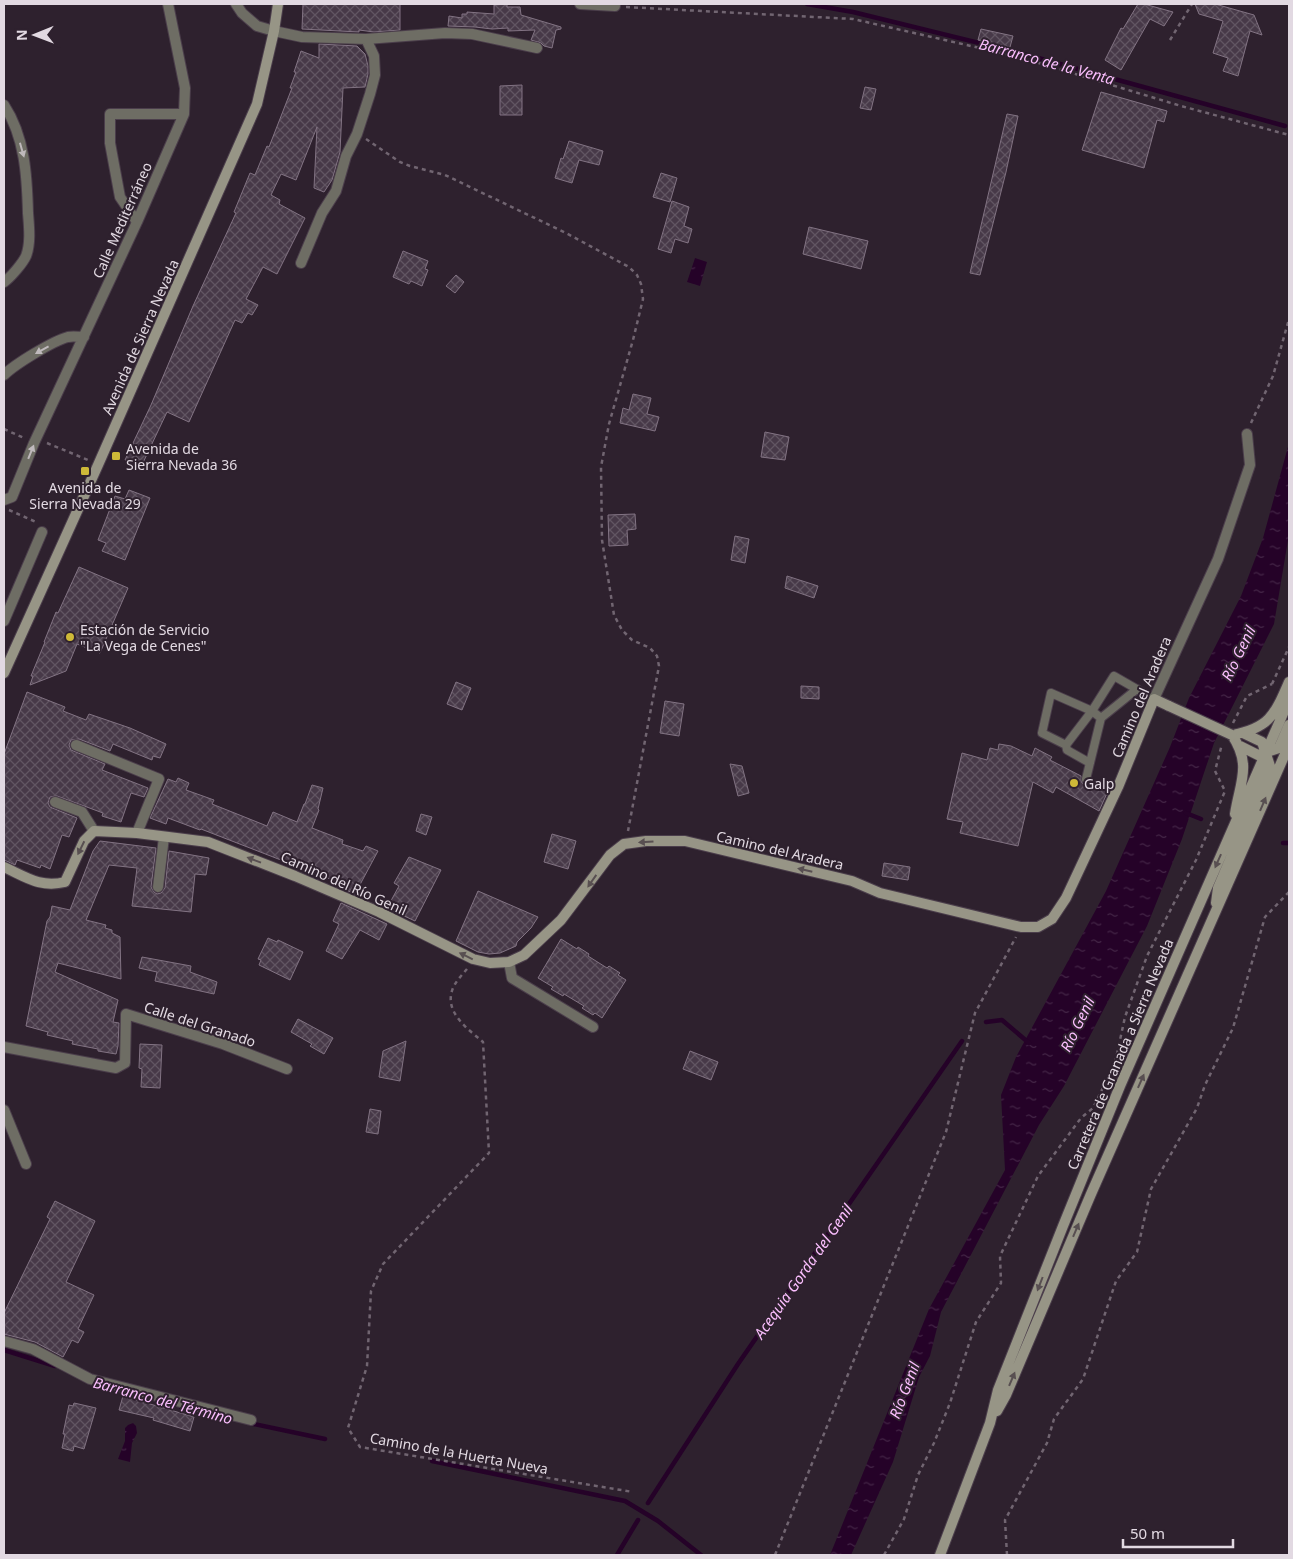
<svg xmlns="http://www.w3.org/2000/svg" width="1293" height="1559" font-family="'Noto Sans',sans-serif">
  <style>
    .water { fill: url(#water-ripples) }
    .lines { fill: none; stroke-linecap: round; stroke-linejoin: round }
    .stream { stroke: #250228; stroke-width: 4.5 }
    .building { fill: url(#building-cross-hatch); stroke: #827383 }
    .lane-casing { stroke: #4b3e4b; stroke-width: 10 }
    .street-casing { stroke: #4b3e4b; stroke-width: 12 }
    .secondary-casing { stroke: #4b3e4b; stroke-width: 12 }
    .path { stroke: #716571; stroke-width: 2.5; stroke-dasharray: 4 4; stroke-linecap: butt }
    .lane { stroke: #6e6d64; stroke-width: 8 }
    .street { stroke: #6e6d64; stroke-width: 10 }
    .secondary { stroke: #979586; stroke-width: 10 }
    .secondary-bridge-casing { stroke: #4b3e4b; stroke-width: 12; stroke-linecap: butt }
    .secondary-bridge { stroke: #979586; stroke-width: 10 }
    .oneway { fill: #bfb9bc }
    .oneway2 { fill: #584f51 }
    .poi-dot { fill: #ceb938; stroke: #2e212e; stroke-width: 2 }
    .labels { text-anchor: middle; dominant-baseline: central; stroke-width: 4; stroke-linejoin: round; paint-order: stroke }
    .street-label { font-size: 14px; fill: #e2d9e2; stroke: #2e212e }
    .poi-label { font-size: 14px; fill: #e2d9e2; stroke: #2e212e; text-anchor: start }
    .water-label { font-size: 15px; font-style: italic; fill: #fabefd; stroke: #2e212e }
  </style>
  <defs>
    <pattern id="water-ripples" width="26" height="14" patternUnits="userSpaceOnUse" patternTransform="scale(1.25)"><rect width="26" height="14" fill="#250228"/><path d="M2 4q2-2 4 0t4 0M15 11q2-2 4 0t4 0" fill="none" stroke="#442647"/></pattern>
    <pattern id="building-cross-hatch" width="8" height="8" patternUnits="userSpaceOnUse" patternTransform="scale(1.25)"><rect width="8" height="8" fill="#473948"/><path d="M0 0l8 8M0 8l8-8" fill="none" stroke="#615562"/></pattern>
  </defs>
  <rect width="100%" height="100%" fill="#2e212e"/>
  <path class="water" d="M695,258L707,262L700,286L687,282Z
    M1289,443V534L1274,624L1214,743L1182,839L1147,926L1064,1086L1039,1125L941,1312L930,1356L919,1377L893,1462L851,1555H830L929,1309L1005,1170L1001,1095L1016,1057L1106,891L1170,747L1189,698L1241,596L1263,538Z
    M133,1423L136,1426L137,1433L132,1443L130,1462L118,1459L125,1441V1428L128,1425Z"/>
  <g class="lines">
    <path class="stream" d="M807,4L853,12L1020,53L1285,126
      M1186,813L1201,819
      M1283,843H1289
      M986,1022L1002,1020L1029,1043
      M4,1350L55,1366
      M181,1407L227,1419
      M249,1423L325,1439
      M432,1461L625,1501L658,1521L701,1555
      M648,1503L738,1364L962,1041
      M617,1555L638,1520"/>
  </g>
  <path class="building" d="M303,4H400V30L374,32L359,30V32L302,29Z
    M507,4V7H520L521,15L561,27V29L556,30L552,48L544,46L541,43L531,40L535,30L508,31V28L492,29L475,27L448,26L449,16L462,18V14H467V12L494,14V5Z
    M1138,4H1144L1173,12L1164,26L1150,19L1121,70L1105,60L1121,28L1123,29Z
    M1195,4H1215L1254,15L1262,35L1250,31L1238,76L1223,71L1228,58L1213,53L1223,21L1199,14Z
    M981,29L1013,36L1010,47L978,40Z
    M319,44L357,46L365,54L368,66V74L365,87L343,88L340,152L332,180L324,192L314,188L317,127L296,180L281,174L271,195L280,200L279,204L305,218L277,274L263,267L246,299L258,305L252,315L248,313L242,323L235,320L189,422L167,412L141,467L125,460L151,405L193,306L236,213L234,212L250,173L255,175L267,146L269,147L292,88H290L296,72H294L301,51L319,58Z
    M522,85V115H500V86Z
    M865,87L876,89L871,110L860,108Z
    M1101,92L1167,111L1164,122L1157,120L1144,168L1082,150Z
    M1007,114L1018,116L1006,172L980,275L970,273Z
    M569,141L603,151L599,165L579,160L572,183L555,178L561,158L563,159Z
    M661,173L677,178L670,202L653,197Z
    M672,201L689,207L684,226L692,229L688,243L675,239L671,253L658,249Z
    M809,227L868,241L861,269L803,254Z
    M403,251L428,261L425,269L428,270L422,286L411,281L409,284L393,277Z
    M456,275L464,282L455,293L446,286Z
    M633,394L651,398L647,414L659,417L655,431L620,423L623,408L629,410Z
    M765,432L789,437L785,460L761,457Z
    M129,490L150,498L125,560L102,551L106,543L98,540L115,496L125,499Z
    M635,514L636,529L627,530L628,545L609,546L608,515Z
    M735,536L749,539L745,563L731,560Z
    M79,567L128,588L100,653L77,644L66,671L30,685L33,676H31L45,642H44L56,612L58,613Z
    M787,576L818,586L814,598L785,588Z
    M456,682L471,688L462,710L447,704Z
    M801,686L819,687V699L801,698Z
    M27,692L65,707L63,711L86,720L89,714L130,728L166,744L160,758L153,756L152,760L113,744L110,751L79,739L71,740L69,745L71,750L105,764L102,770L148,788L144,797L131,793L121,822L102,816L103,813L57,796L50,797L48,803L50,807L77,818L69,837L62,835L50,869L41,865L40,868L17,860L15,865L4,860V754Z
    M665,701L684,704L679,736L660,733Z
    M999,744L1011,746L1032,756L1035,748L1052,757L1050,760L1081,776L1082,783L1087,784L1091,782L1108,791L1099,811L1056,787L1053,793L1033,782L1018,846L960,833L963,822L947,819L962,753L987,760L990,748L998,750Z
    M730,764L742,766L749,793L738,796Z
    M178,778L189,783L186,790L214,800L212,804L267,826L273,812L297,822L304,804H305L312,785L323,788L318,809L319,810L312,828L343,840L342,844L363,851L366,846L378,851L355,894L333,884L335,881L201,829L200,830L168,818L166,824L150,818L168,779L176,782Z
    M421,814L432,817L426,835L416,831Z
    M552,834L576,841L568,869L544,862Z
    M100,841L156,848L151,887L154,892L157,894L161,893L165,888L169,851L209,858L206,875L195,874L191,912L132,906L137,868L109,865L86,920L106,925L105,928L112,930V933L120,937L121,979L58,963L55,972L118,1000L113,1022L119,1023L118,1046L116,1054L98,1051V1049L72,1044L73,1041L47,1035L48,1032L26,1026L47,921L50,917L52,906L70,910L93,851Z
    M409,857L441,870L415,921L387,908L399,886L394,883Z
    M884,863L910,867L908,880L882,876Z
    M478,891L538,917L531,928L517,942L516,946L500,953L489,954L478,952L456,941Z
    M341,903L387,924L379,940L360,930L342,959L326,951L339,924L333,921Z
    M268,938L277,942L278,940L303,952L290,980L259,965L261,960L258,959Z
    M561,939L577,949L578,947L589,954L588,956L607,968L609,966L620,973L618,975L626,980L602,1018L595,1013L593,1015L582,1008L584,1006L564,994L563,996L551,989L553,987L538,978Z
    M142,957L191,966L190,972L217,982L214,994L155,981L157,972L139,968Z
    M298,1019L333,1038L324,1054L310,1046L312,1044L291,1032Z
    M406,1041L400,1081L379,1077L383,1051Z
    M140,1044L162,1045L160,1088L141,1087L142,1069L139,1068Z
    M690,1051L718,1062L711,1080L683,1069Z
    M370,1109L381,1111L378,1134L366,1132Z
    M55,1201L95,1221L66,1282L94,1295L78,1329L84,1332L78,1343L72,1340L63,1357L35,1342L4,1334V1313L50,1219L47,1217Z
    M123,1396L194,1417L190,1431L153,1420L154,1418L119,1410Z
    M74,1403L96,1408L84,1449L74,1446L73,1451L62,1448L65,1434H63L69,1405L73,1406Z"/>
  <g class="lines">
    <defs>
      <path id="lane" d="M1137,689L1101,718L1092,711L1114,676L1154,699
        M1051,693L1092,711L1066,745L1042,733Z
        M1066,745L1067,750L1090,763
        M1086,779L1101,718"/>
      <path id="street" d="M236,4L242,13L257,26L274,31L302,37L366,39L374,56L375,75L370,94L357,134L346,156L336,191L322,213L301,263
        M580,4L615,6
        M366,39L445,33L472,34L537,48
        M4,105C25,137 27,176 28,213C29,226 31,243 26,256C23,263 10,278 4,282
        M137,222L120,197L110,143V114H184
        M4,375C15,364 53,341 68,337C73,336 79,337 84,337
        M4,500L12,497L34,443L137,222L184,114L185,88L168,4
        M4,621L42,532
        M1154,699L1218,559L1250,465L1247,434
        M76,745L159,779L137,833
        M55,802L82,812L94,831
        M158,887L164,837
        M509,962L512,978L593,1027
        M4,1047L116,1068L125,1063L126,1014L223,1044L287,1069
        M4,1110L26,1164
        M4,1341L33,1349L90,1379L251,1420"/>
      <path id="secondary" d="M4,673L98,465L257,104L274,31L278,4
        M1240,746L1258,755L1279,748L1289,725
        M1235,814C1240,782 1252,765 1232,735C1270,728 1275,714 1289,682
        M4,867C26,877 40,888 65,882L84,841L94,831L137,833L208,842L295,876L379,912L473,959L490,963L509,962L524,955L561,920L610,855L624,844L646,841H685L852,881L880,893L1021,927H1038L1052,919L1066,898L1118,787L1154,699L1169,706
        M1216,903L1218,888L1270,766L1262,742L1243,733
        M997,1411L1006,1395L1091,1194L1289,745
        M940,1555L990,1423L998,1390L1063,1226L1120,1086L1289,700"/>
    </defs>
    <use href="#lane" class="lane-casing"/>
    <use href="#street" class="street-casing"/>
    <use href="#secondary" class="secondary-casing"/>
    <path class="path" d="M626,7L853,19L1019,57L1181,106L1289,135
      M1170,40L1192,4
      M366,139L400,162L410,166L445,175L566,233L629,267L637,275L641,284L643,299L633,340L609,424L601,467L602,540L614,615L622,630L632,640L650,648L657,656L659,666L628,831
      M1251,423L1273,376L1289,319
      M4,429L24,438
      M47,443L88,460
      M9,510L36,522
      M1272,684L1289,647
      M1233,723L1247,696L1272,684
      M467,969C462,975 456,981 453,988C443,1012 468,1029 483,1042L489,1153L383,1264L371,1291L367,1366L348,1428L360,1447L633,1492
      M775,1555L946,1132L975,1013L1016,937
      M884,1555L904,1519L918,1475L934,1443L950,1403L976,1322L1001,1283L1000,1256L1038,1176L1081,1118L1093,1108L1115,1063L1125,1017L1147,956L1196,860L1225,791L1215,771L1222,744
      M1007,1555L1005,1520L1047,1443L1054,1419L1083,1379L1116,1281L1137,1252L1151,1189L1197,1108L1205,1085L1233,1028L1265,917L1289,892"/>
    <use href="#lane" class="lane"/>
    <use href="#street" class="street"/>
    <use href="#secondary" class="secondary"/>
    <defs>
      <path id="secondary-bridge" d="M1169,706L1232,735"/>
    </defs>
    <use href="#secondary-bridge" class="secondary-bridge-casing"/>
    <use href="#secondary-bridge" class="secondary-bridge"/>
  </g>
  <defs><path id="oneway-solid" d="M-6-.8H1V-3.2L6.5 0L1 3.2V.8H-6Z" transform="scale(1.25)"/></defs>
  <g class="oneway">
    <use href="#oneway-solid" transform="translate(22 150) rotate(74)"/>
    <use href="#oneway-solid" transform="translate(42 350) rotate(151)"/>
    <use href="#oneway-solid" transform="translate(31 452) rotate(-68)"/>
  </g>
  <g class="oneway2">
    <use href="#oneway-solid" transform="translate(1263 804) rotate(-67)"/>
    <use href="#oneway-solid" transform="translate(646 842) rotate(176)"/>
    <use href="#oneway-solid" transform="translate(81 848) rotate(116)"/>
    <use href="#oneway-solid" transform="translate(254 860) rotate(-159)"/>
    <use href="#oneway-solid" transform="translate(1218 861) rotate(114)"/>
    <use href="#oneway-solid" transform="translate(805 870) rotate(-167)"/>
    <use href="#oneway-solid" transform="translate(592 881) rotate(125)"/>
    <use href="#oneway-solid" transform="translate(466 956) rotate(-154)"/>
    <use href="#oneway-solid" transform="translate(1141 1081) rotate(-66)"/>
    <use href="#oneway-solid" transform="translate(1076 1230) rotate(-67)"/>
    <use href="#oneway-solid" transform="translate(1040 1284) rotate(111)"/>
    <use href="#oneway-solid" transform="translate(1012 1379) rotate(-67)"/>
  </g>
  <g class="poi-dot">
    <rect x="111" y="451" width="10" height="10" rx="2.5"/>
    <rect x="80" y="466" width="10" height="10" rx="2.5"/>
    <circle cx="70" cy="637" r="5"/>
    <circle cx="1074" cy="783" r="5"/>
  </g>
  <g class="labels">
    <g class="street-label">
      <text transform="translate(122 220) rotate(-66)">Calle Mediterráneo</text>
      <text transform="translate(140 337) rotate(-66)">Avenida de Sierra Nevada</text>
      <text transform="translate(1141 697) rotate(-67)">Camino del Aradera</text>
      <text transform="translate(780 850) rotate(13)">Camino del Aradera</text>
      <text transform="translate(344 883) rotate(24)">Camino del Río Genil</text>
      <text transform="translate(200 1024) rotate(18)">Calle del Granado</text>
      <text transform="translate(1120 1054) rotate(-67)">Carretera de Granada a Sierra Nevada</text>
      <text transform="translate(459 1453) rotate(10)">Camino de la Huerta Nueva</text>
    </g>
    <g class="poi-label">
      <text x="126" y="448">Avenida de<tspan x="126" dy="16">Sierra Nevada 36</tspan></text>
      <text x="85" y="487" text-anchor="middle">Avenida de<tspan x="85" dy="16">Sierra Nevada 29</tspan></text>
      <text x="80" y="629">Estación de Servicio<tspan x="80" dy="16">"La Vega de Cenes"</tspan></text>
      <text x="1084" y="783">Galp</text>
    </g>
    <g class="water-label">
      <text transform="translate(1047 61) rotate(15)">Barranco de la Venta</text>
      <text transform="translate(1238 653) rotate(-64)">Río Genil</text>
      <text transform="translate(1077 1024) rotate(-64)">Río Genil</text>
      <text transform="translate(803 1271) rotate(-55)">Acequia Gorda del Genil</text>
      <text transform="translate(904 1390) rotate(-69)">Río Genil</text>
      <text transform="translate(163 1400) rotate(15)">Barranco del Término</text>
    </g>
  </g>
  <rect width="1293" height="1559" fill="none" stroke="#e2d9e2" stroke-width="10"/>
  <g transform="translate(35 35) rotate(269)" stroke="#2e212e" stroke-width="4" paint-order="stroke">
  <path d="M0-4L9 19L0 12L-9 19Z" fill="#e2d9e2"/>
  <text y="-8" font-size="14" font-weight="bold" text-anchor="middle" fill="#e2d9e2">N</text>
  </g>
  <path d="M1123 1539v8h110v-8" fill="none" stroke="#e2d9e2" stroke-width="2.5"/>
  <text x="1130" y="1539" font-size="15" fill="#e2d9e2" stroke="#2e212e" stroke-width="4" paint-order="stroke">50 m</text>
</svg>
